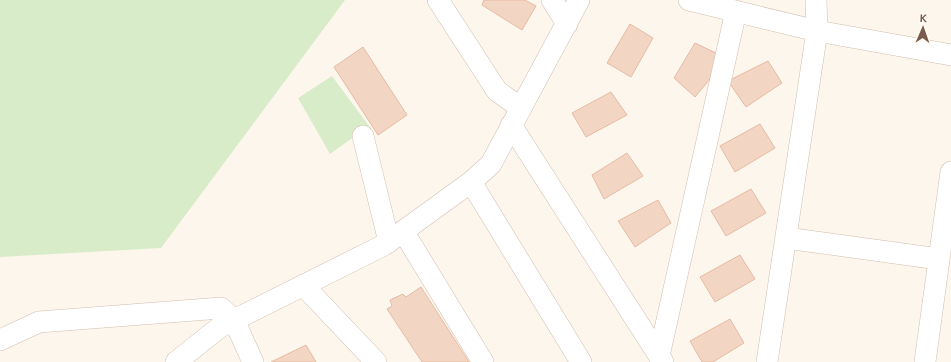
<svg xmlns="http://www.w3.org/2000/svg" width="951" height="362" font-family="Ubuntu,sans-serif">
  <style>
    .green { fill: #d8ecc9 }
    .building { fill: #f3d5c3; stroke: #e6bba3 }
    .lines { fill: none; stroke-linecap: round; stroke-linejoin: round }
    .minor-casing { stroke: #d1beb0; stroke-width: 22 }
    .minor { stroke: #fff; stroke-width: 21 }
  </style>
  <rect width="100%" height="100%" fill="#fdf6ec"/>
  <path class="green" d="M0,0H345L161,248L0,257Z
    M332,76L369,126L330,154L298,98Z"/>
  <path class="building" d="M484,0H525L536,6L522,30L482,5Z
    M630,24L653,38L631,77L607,63Z
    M695,43L720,55L710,79L695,97L674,78Z
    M363,47L407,115L378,135L334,67Z
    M768,61L782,83L746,107L728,81Z
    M611,92L627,115L586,137L572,113Z
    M760,124L775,148L735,172L720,146Z
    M627,153L643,176L604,199L592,175Z
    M751,189L766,213L726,236L711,211Z
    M658,200L671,223L635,247L618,221Z
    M740,255L755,279L715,302L700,277Z
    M421,287L469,362H422L387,309L392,306L390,300L403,294L406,297Z
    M730,319L744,343L713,362H702L690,341Z
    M306,345L316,362H271Z"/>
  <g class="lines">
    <defs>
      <path id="minor" d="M438,0L497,91L521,108
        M552,0L567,24
        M689,0L817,31L951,55
        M511,125L663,362
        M363,136L389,242
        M471,182L581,362
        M403,231L483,362
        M786,238L939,259
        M303,285L376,362
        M0,340L39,322L221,308L234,320L253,362
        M659,356L736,11
        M176,362L220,327L384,245L471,182L491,164L579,0
        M767,362L817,31L816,0
        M925,362L951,172"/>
    </defs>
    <use href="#minor" class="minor-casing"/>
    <use href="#minor" class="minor"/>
  </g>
  <g transform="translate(923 28) rotate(2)" stroke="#fffaf3" stroke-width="3" paint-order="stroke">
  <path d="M0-3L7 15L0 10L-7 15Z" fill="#7a5c4d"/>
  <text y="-6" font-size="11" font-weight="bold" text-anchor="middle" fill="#7a5c4d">K</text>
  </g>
</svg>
